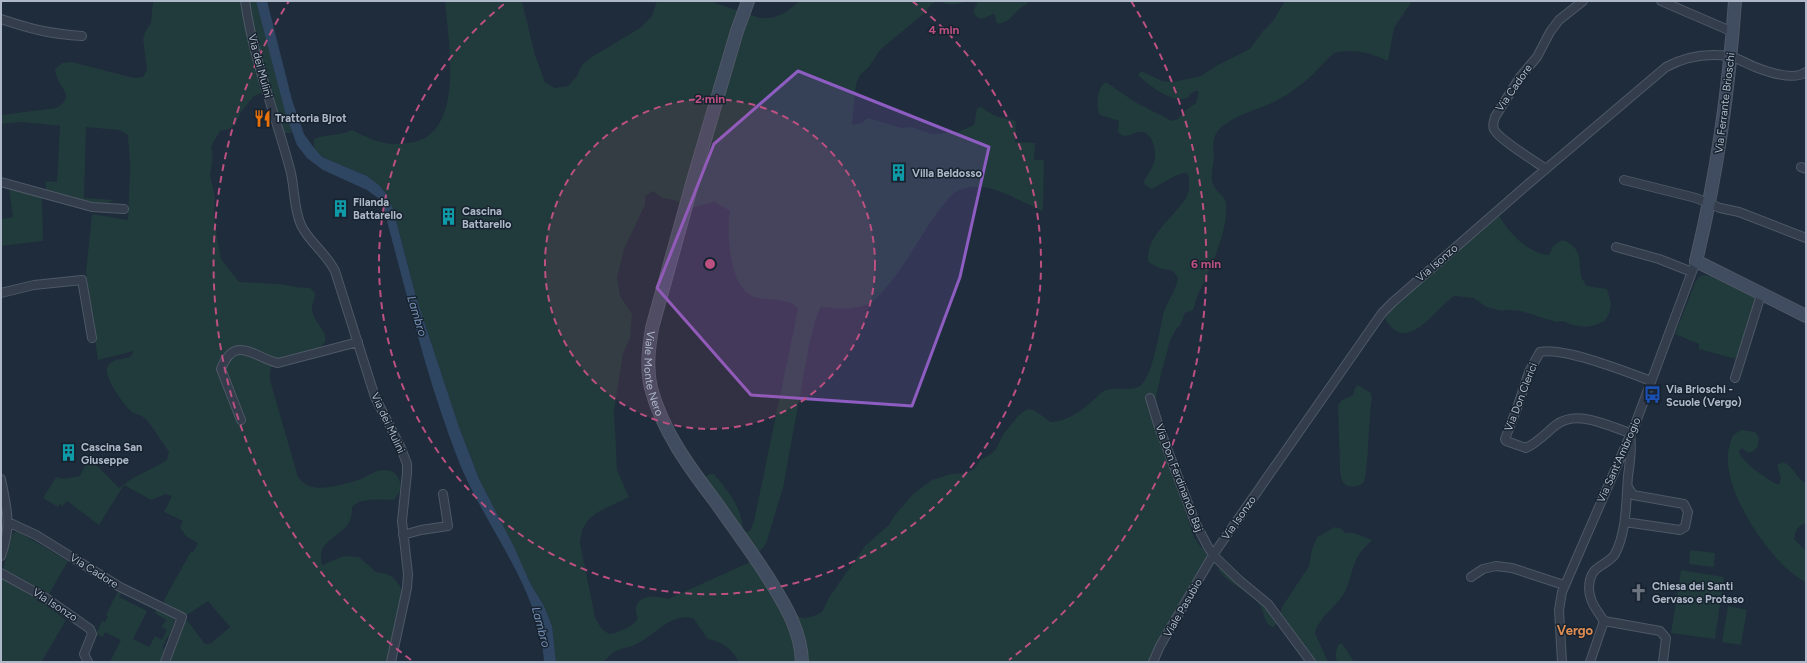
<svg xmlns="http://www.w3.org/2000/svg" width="1807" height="663" font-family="Figtree,sans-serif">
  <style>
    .green { fill: #213a3c }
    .water { fill: #2f4663 }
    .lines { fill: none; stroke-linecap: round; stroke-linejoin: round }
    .street-casing { stroke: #4e5866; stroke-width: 10 }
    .secondary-casing { stroke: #4e5866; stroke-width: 14 }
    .street { stroke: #333d4c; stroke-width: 8 }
    .secondary { stroke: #404c5f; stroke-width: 12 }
    .marked { fill: #8d5dc2; fill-opacity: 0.2; stroke: #8d5dc2; stroke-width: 3; stroke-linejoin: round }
    .ring { fill: none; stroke: #bb5081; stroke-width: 2; stroke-dasharray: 7 5 }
    .labels { text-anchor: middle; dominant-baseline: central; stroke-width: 3; stroke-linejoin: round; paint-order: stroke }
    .street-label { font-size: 11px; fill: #aeb8c8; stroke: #182330 }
    .poi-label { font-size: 11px; font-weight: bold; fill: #aeb8c8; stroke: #182330; text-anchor: start }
    .water-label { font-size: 12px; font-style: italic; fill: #738fb3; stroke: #182330 }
    .quarter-label { font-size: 13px; font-weight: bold; fill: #de8d52; stroke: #182330 }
    .centre { fill: #bb5081; stroke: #182330; stroke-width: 2 }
    .ring-label { font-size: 12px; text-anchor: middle; font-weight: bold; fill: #bb5081; stroke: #182330; stroke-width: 3; stroke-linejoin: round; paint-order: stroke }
  </style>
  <rect width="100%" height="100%" fill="#1f2c3b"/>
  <path class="green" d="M153,1H256L292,133H285L281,131L264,92L254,96L241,112L236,124L229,129L220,131L211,147L213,157L210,175L215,197L214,214L217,237L221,259L239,282L281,284L296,287L310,288L315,293C315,300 310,306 313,314C317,327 337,338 316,350L273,364L270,371V380L298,477C303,482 307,486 313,487C325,490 350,483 361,479C366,477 370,474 375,472C391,466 401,474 401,490L394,500C381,500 362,497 352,507C354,540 314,533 322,565L344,556L359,557L376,572L387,574L394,578L406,595L391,662H169L183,623L187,620L205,644H210L230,627L208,601L187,615L166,605L164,600L190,553L194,551L198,543L187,537L180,528L183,521L164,512L172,496L166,494L151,500L124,485L99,525L67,501L62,506L60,504L58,507L43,498L56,477L62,479L80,476L89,458L119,488L133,478L164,462L167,460L169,452C161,441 154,429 146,419C142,415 137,415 132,412C125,407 101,374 108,366C112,359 123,359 130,357L134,351L98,360L86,272L92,214L128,220L130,166L128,135L119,130L86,127L84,198L114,200L102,206L46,191V181L57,182L60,126L22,122L1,124V115L56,108C79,95 55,87 55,69L62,63L72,62L134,78L143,77L147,70L143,39L146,30L151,23Z
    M445,1H522L535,55L545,82L555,88L568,86L577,76L582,65L590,58L640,28L652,16L657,1H709L760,18H771L783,14L800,1H967C957,5 948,6 939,1L931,4L926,12L881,49L868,68L860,75L856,84L852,125L861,123L868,118L902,128L911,127L932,134L958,132L974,125L977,109L981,107L995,116L1016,121L1015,142L1035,143L1034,160H1044L1043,211C1020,202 997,185 971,187C964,188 957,190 952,195C926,222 910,261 885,289C880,294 875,301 869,304C854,310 837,309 821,307L817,315L809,346L783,488L766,544L755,557L703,478L710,474H714C729,492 741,506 743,529L747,532L750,531L754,521L798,309C790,297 768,301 755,297C729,289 726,233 730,211L714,202L691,208L674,200L662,198L653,191L645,196V205L624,249L617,278L620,296L632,314L630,338L623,354L614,411L617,470L629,497L598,512L588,520L582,530L580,543L595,617C599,625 601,630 610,634C618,632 629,628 635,622C640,618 635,613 636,608C638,594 658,595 668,599L759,558L796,615C804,621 814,616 822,612L830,596L865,546L889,525L894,516L914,493L932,480L951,474L966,473L974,469L980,460L991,454L996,449L1004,433L1019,415L1027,409L1034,410L1051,422C1067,421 1082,411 1093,400C1096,398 1099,394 1102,392C1116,384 1127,393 1140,386C1153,377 1160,327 1164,311C1168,300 1176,290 1178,278L1173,271L1159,268L1148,262C1146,235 1173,218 1186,198L1189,191V176L1186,173C1179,172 1160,185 1152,189L1145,185L1144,181C1148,174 1154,166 1155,158C1156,149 1152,133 1142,132C1132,131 1126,141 1118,132L1119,121L1100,115C1095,107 1097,87 1106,82L1135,102L1172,121L1178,119L1183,112L1196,103L1199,91C1192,90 1191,96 1186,98C1172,104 1147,84 1138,75L1141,71L1162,81L1174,82L1201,76L1216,66L1250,49L1263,31L1273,21L1285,1H1412L1394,28L1388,61C1371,53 1353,48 1335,53C1331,54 1316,72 1311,76C1300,86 1287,96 1274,102C1257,110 1219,119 1214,139C1212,145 1214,152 1214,158C1213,167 1210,175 1213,184C1216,192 1225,195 1226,204C1229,227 1211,269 1200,290C1197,295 1196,303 1193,310L1185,313L1180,326L1176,329L1170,341L1162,370L1152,415L1194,537L1200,546L1210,554L1149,662H739C731,648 724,643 708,639L693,618C671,613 655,635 637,644C630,648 620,648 614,652C610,655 606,660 602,662C595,663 565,662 556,662L552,626L544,606L530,583L479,479L459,427L416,297L393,209L386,194L379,185L367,176L322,157L314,148V139C327,134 339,136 352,130C376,142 388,147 414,142C465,131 448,39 445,1Z
    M976,1H1031L1019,9L1009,20L999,24L996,22L995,15L993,14L982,19L978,18L973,12L977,3Z
    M9,188L42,198L43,241L1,246V219L13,217Z
    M1497,212C1506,230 1528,254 1549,255L1553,246L1562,240L1568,242L1575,248L1579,255L1581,277L1587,286L1607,289L1611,303L1610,312L1605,321L1596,325L1585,327L1572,325L1563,321L1556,322L1521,311L1506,310L1502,311L1486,307L1474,298L1454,296C1432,312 1404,360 1382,313Z
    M1703,275L1710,276L1756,298L1736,359L1699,349V344L1675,334L1695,283L1699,277Z
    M1358,385L1371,393L1372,398C1369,412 1368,477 1364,482C1360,487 1351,488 1346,485C1341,482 1341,476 1340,471L1338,405L1342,400L1353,395L1355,388Z
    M1741,430L1755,432L1759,437L1758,446L1752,452H1747L1742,448L1739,451C1740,461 1769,481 1779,485L1781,479L1777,465L1782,462C1794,465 1795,478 1806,483V523C1797,526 1796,530 1794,539L1806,551V583C1798,577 1789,572 1782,564C1759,541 1725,489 1728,456C1728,449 1730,442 1733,435Z
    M1335,527L1342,529L1345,533H1354L1372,540C1365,547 1358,554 1355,563C1351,571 1350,582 1346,590C1338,606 1321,614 1315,633L1328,662H1314L1280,615L1282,607L1309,566L1312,549L1317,537Z
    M17,531L68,561L48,596L6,572L3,568L12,534Z
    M1690,550L1715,553L1714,567L1689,564Z
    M1222,566L1276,618V625L1273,627C1262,623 1266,612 1259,604C1248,589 1228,585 1218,569Z
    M1681,570L1724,577L1715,639L1671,633Z
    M1,578L36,598L37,601L44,603L66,620L42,661L44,662H1Z
    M118,591L121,593L119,597L147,611L133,639L149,647L155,636L162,640L167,630L161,627L166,620L155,613L157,608L174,617L175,620L169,636L167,637L163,647L164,650L161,662H110L121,640L105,632L103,637L96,634L102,621L105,622L108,616L106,615Z
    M1728,606L1747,610L1741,645L1722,642Z
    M1342,643L1354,662H1337C1335,656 1336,651 1338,645Z"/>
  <path class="water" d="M256,1H267L292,100L304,134L314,148L322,157L367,176L379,185L386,194L393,209L416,297L459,427L479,479L514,547L530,583L544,606L552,626L556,662H544C541,590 485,527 459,462C427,380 407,295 384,210L378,198L367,190L323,170L307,158L297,145L286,115Z"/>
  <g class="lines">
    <defs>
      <path id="street" d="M245,1C253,58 275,113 290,169C295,187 293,207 301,225C309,242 326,253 335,271L375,397L401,448L407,464V473L402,521L408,574L407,588L391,662
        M1661,1L1733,32
        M1,19C31,29 50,34 82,36
        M1801,167L1806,169
        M1546,169C1536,162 1497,138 1494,129C1492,125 1494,121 1495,117L1520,77L1537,57L1550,32L1559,20L1583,1
        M1624,180L1696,198L1720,208L1739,212L1806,238
        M1,182L92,207L124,209
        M1616,247L1659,259L1692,272
        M1,293L34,285L82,280L92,338
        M1735,378L1761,295
        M1150,398L1159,427L1195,522L1207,545L1213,555L1239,580L1268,604L1311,662
        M241,420L221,369C235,333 255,358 278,363L358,342
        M1,479C7,510 12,524 1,556
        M8,522L36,535L120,587L182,617L165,662
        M1625,522L1680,530L1685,527L1688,512L1684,504L1633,495L1628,487
        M403,535L421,530L448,526L443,494
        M1,573L46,598L90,629L92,634L84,654L88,662
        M1471,577L1483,569L1496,566L1512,568L1564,585
        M1604,621L1660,631L1666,638L1663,662
        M1153,662L1160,646L1213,555L1382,313L1393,302L1527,185L1666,67C1686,56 1707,53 1729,56C1738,58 1747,64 1755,67C1768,72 1794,81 1806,72
        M1562,662L1559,610L1562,592L1636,422L1696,261
        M1590,662L1604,621C1595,608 1586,597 1590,580C1593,565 1608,565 1615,554C1627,531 1626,501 1628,476C1630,462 1632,448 1630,433C1608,426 1578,409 1556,425C1547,432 1537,443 1526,448L1506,441L1505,439L1517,408L1529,372L1540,352C1564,347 1627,372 1651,381"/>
      <g id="secondary">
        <path id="s1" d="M748,1L737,31L694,177L652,328C649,347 646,368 651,388C662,430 689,467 715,501C733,527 752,552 769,579C785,605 801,630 802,662"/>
        <path d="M1735,1C1729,89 1717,175 1696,261L1806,316"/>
      </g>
    </defs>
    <use href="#street" class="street-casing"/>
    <use href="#secondary" class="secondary-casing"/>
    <use href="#street" class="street"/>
    <use href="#secondary" class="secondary"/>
  </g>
  <path class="marked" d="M798,71L989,147L960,277L912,406L751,395L657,288L714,144Z"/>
  <circle cx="710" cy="264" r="165" fill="#bb5081" fill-opacity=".12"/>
  <g class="ring">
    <circle cx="710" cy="264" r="165"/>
    <path d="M912 1A331 331 0 1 1 508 1"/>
    <path d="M411 660A496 496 0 0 1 289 1M1131 1A496 496 0 0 1 1009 660"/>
  </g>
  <defs>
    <symbol id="restaurant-bare" viewBox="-9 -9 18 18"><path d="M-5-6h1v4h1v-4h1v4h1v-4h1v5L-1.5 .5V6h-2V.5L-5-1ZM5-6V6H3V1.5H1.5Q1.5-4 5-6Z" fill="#e8710a" stroke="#182330" stroke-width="2.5" paint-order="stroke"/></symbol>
    <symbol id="building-bare" viewBox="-9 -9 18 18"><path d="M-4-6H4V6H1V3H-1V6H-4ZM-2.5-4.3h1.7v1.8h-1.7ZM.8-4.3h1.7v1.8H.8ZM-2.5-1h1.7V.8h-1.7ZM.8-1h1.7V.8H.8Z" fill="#0f9aa8" stroke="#182330" stroke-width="2.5" paint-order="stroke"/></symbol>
    <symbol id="bus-bare" viewBox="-9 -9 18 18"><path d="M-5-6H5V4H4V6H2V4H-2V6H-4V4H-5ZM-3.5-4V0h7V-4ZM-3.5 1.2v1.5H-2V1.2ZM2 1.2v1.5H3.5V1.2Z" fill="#1a4fb4" stroke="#182330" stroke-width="2.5" paint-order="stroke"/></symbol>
    <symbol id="church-bare" viewBox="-9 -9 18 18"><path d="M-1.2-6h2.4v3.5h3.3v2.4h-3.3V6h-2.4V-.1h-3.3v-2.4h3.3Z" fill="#6b7280" stroke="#182330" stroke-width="2.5" paint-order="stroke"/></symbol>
  </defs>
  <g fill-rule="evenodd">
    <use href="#restaurant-bare" x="250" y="106" width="25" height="25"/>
    <use href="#building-bare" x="886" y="160" width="25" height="25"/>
    <use href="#building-bare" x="328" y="196" width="25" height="25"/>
    <use href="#building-bare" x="436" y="204" width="25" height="25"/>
    <use href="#bus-bare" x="1640" y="382" width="25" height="25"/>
    <use href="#building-bare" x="56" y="440" width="25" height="25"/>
    <use href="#church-bare" x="1626" y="580" width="25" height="25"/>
  </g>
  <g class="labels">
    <g class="street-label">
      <text transform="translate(260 66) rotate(75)">Via dei Mulini</text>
      <text transform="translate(1514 88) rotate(-55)">Via Cadore</text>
      <text transform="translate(1725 103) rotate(-83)">Via Ferrante Brioschi</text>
      <text transform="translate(1437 263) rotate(-41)">Via Isonzo</text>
      <text stroke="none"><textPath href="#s1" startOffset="387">Viale Monte Nero</textPath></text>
      <text transform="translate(1521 397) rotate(-69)">Via Don Clerici</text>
      <text transform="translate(388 423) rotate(65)">Via dei Mulini</text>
      <text transform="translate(1619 460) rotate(-66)">Via Sant'Ambrogio</text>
      <text transform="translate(1179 478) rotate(69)">Via Don Ferdinando Baj</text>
      <text transform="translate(1239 518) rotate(-55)">Via Isonzo</text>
      <text transform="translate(94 571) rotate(32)">Via Cadore</text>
      <text transform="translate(55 605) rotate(33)">Via Isonzo</text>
      <text transform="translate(1183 608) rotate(-60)">Viale Pasubio</text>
    </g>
    <g class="poi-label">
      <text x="275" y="118">Trattoria Bjrot</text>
      <text x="912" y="173">Villa Beldosso</text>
      <text x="353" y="202">Filanda<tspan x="353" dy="13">Battarello</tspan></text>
      <text x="462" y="211">Cascina<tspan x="462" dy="13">Battarello</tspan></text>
      <text x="1666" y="389">Via Brioschi -<tspan x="1666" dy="13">Scuole (Vergo)</tspan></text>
      <text x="81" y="447">Cascina San<tspan x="81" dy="13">Giuseppe</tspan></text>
      <text x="1652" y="586">Chiesa dei Santi<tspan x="1652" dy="13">Gervaso e Protaso</tspan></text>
    </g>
    <g class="water-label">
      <text transform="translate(417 316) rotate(73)">Lambro</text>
      <text transform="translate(541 627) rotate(75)">Lambro</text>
    </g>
    <g class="quarter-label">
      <text x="1575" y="630">Vergo</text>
    </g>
  </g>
  <circle cx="710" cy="264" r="6" class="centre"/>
  <g class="ring-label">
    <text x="944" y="34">4 min</text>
    <text x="710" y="103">2 min</text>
    <text x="1206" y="268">6 min</text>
  </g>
  <rect width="1807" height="663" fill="none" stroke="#aeb8c8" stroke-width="4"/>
</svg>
